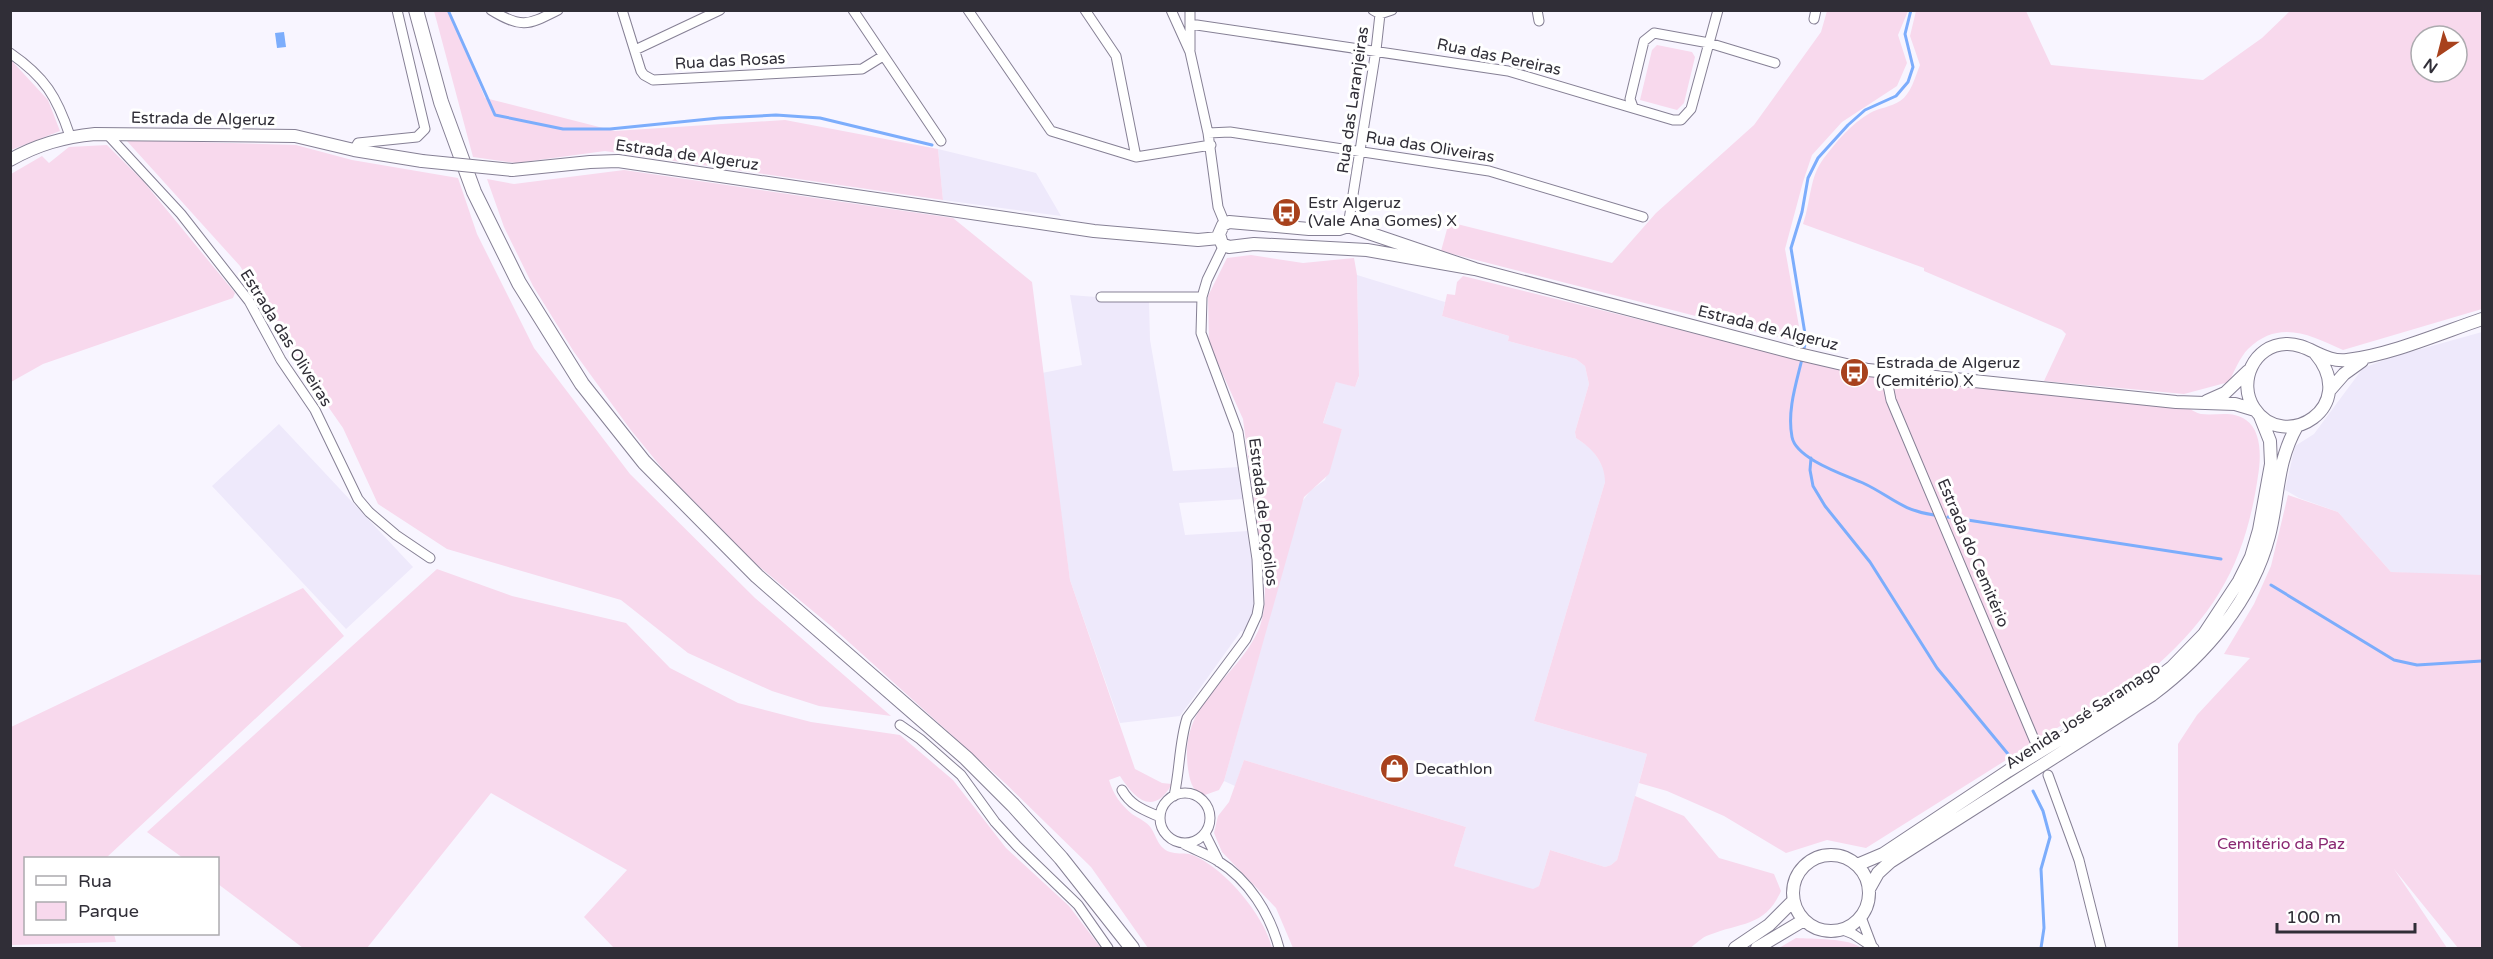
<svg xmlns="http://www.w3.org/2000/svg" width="2493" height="959" font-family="'Varela Round',sans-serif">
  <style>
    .built { fill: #eee9fb }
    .green { fill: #f8d9ed; fill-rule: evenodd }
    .water { fill: #7cadfc }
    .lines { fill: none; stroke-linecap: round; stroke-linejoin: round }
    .stream { stroke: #7cadfc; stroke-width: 3 }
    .minor-casing { stroke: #868095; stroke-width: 11 }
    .major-casing { stroke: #868095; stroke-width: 14 }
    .highway-casing { stroke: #868095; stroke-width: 16 }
    .minor { stroke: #fff; stroke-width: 9 }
    .major { stroke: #fff; stroke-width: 12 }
    .highway { stroke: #fff; stroke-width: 14 }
    .major-bridge-casing { stroke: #868095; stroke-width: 14; stroke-linecap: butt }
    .major-bridge { stroke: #fff; stroke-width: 12 }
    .labels { text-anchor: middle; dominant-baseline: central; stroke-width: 6; stroke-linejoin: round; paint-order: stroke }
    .street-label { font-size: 16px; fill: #302e37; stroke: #fff }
    .poi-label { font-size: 16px; fill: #302e37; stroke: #fff; text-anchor: start }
    .park-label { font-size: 16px; fill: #8a2872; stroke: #fff }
  </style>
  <rect width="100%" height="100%" fill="#f8f5ff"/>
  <path class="built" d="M938,149L1036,173L1061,216L943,200Z
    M1357,275L1445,302L1442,316L1509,336L1508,341L1576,359L1585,366L1589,384L1575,432L1576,438L1591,448L1599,460L1605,472V482L1534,721L1647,754L1617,860L1611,865L1605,867L1550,850L1539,886L1533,890L1454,866L1466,827L1244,760L1235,786L1224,781L1301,503L1311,490L1325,480L1342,429L1323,424L1336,381L1355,387L1359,377Z
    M1070,295L1149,301L1150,340L1173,471L1239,467L1244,499L1179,503L1185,535L1248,531L1256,592L1253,614L1245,632L1241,631L1180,716L1120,723L1070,580L1042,373L1082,365Z
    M2482,332V578L2391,572L2338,512L2299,498L2285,490L2295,446L2314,434L2363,368L2392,357Z
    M279,424L413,567L346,629L212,486Z"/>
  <path class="green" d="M434,11H449L485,98L615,131L785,120L938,149L943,200L605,151L516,163L473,157Z
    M1827,11H1908L1898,35L1907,63L1897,86L1842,122L1812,155L1803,182L1785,249L1802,343L1441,251L1449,222L1612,263L1656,213L1754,125L1821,32Z
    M1916,11H2026L2051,65L2203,80L2262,38L2290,11H2482V309L2343,350C2310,335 2279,319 2248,349C2240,357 2234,372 2229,382L2184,394L2044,381L2066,334L2062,330L1924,271V268L1803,224C1811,202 1809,177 1824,158C1836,142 1852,123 1870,113C1879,108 1891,107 1900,101C1911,94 1915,77 1920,65L1910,36ZM2421,36H2457V72H2421Z
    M1657,45L1692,52L1695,57L1684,103L1677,110L1640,100L1652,50Z
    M11,60L48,100L60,131L11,150Z
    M126,140L296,145L352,160L458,178L477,234L534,348L630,474L755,598L891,716L819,706L772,691L688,653L621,600L447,549L378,504L343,428L299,365L240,266Z
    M107,145L143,181L235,293L233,298L43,364L11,382V174L42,156L49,163L69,147Z
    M624,170L953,218L1032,282L1070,580L1135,769L1162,783L1172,784C1153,817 1135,799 1120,776L1109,780C1113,794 1121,805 1132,814C1138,818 1147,822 1151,828C1157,837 1158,848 1170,852C1176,854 1183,853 1189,854C1222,864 1265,916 1272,948H1148L1091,867L1005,783L831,626L756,564L666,473L630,429L574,352L533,286L504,227L487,179L514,184Z
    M1251,255L1303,263L1354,258L1357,275L1359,376L1355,387L1336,382L1323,423L1342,429L1329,474L1304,497L1224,781L1219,790L1202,796C1191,789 1190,780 1188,769C1179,701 1235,682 1259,629C1264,616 1265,602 1265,588L1243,419L1209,344L1208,296L1227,258Z
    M1463,276L1798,359L2185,406C2190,409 2196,413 2201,414C2217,416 2232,410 2246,420C2262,431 2261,458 2258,476C2246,558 2219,610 2156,666L1866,848L1827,840L1786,853L1724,816L1667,791L1639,783L1647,754L1534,721L1605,482C1605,462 1592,448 1576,438L1575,432L1589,384L1585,366L1576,359L1508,341L1509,336L1442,316L1447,294L1455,295L1457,282Z
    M2288,495L2338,512L2391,572L2482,575V948H2458L2394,869L2447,948H2178V744L2197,715L2250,658L2224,654L2254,604L2271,566Z
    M437,569L512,596L626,623L670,668L738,703L811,722L900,735L953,780L1006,848L1069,906L1101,948H614L584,917L627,870L491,793L367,948H303L218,884V858H183L147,832Z
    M303,588L344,636L106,858H26V934H114L116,942L11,945V727Z
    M1244,760L1466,827L1454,866L1533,889L1539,886L1550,850L1605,867L1611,865L1617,860L1635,796L1684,816L1719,858L1774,874L1781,891C1765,927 1741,922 1709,935C1702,937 1696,944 1690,948H1293L1276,908L1222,852L1214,833L1218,816L1229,802Z
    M1796,938C1812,939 1850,938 1861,948H1779Z"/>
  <path class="water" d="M284,32L286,47L277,48L275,33Z"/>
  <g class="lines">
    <path class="stream" d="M448,10L495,115L563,129H610L719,118L776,115L820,118L932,145
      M1803,353L1806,340L1791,248L1802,212L1808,178L1818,158L1848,125L1865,110L1896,96L1908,82L1913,67L1905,34L1911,10
      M1802,359C1796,384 1787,411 1792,437C1796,459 1845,475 1863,483C1891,496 1900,510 1934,515
      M1811,458L1810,470L1813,486L1825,506L1870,562L1937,668L2008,754
      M1948,517L2221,559
      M2271,585L2394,660L2417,665L2482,661
      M2033,791L2043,811L2050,837L2041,869L2044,928L2041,948"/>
    <defs>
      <path id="minor" d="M491,10C522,29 528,25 558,10
        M622,10L641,71L644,75L653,80L862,69L883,56
        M853,10L941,141
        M968,10L1051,131L1136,157L1211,145
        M1085,10L1116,56L1136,157
        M1171,10L1190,52L1208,133L1218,207L1225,224
        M1373,10L1380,14L1392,10
        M1537,10L1539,21
        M1814,19L1816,10
        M1190,24L1508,71L1673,120H1681L1691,109L1718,10
        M635,50L720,10
        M1190,50V10
        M10,53C45,77 57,97 70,136
        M1633,107L1630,99L1644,41L1654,33L1709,43L1775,63
        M1208,133L1230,132L1489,171L1643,217
        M108,135L181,214L249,301L281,360L315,410L358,499L369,512L396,535L430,558
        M354,150L358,143L417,137L425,129L397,10
        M1348,226L1376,50L1380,14
        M1101,297H1202
        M1890,372L1888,385L1891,400L2036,744
        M900,725L920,739L961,775L995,822L1017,846L1078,905L1108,948
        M2048,775L2079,860L2101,948
        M1122,790C1131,806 1144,810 1160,817
        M1160 818a25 25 0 1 1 50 0a25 25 0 1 1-50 0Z
        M1174,796C1180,770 1179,743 1187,718L1246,639L1257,615L1259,604L1257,559L1238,432L1201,333L1202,297L1207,280L1224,245
        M1205,834L1219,862
        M1184,844C1195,850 1207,854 1218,861C1249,880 1270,914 1279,948
        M1861,917L1872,946
        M1843,930L1853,934L1874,948"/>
      <path id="major" d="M10,160C38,144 64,137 95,134L295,136L354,150L422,161
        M512,170L590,162L618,161L1094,231L1198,240L1219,238
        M1475,269L1367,250L1254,244L1229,247L1222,244L1219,234L1223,225L1229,222L1309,229H1339L1348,226L1475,269L1799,354L1868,370L2176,402L2235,404L2255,410
        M2315,353C2361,407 2284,454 2254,408C2237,382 2254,345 2286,344C2308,343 2324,363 2347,360C2390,355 2441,333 2482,319
        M2330,390L2344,374L2362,361
        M2207,401L2225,393L2248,371
        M1793 893a38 38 0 1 1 76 0a38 38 0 1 1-76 0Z
        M1857,865L1883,854L2008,771L2146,687L2172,667L2204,634L2239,581L2251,557L2259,530L2271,464L2270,441L2260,416
        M1869,889L1878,873L1890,862L2152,695C2205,655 2252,601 2269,536C2279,497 2276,463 2297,426
        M1735,948L1769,925L1793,901
        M1757,948L1804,920"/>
      <path id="highway" d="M416,10L441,102L474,192L519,283L582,384L644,462L757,576L966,758L1013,805L1061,858L1132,948"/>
    </defs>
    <use href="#minor" class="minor-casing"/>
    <use href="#major" class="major-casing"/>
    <use href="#highway" class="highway-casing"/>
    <use href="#minor" class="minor"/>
    <use href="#major" class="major"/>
    <use href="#highway" class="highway"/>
    <defs>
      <path id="major-bridge" d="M422,161L512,170"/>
    </defs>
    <use href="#major-bridge" class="major-bridge-casing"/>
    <use href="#major-bridge" class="major-bridge"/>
  </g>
  <defs>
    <symbol id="bus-disc" viewBox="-11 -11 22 22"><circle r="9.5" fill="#a8421d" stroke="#fff"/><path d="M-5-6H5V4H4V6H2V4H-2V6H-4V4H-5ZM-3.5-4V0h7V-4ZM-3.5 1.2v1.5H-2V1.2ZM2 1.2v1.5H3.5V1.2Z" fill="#fff"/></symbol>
    <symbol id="shop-disc" viewBox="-11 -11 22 22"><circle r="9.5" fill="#a8421d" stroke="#fff"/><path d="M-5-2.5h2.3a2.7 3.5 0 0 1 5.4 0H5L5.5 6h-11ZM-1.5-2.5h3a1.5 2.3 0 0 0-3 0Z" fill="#fff"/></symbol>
  </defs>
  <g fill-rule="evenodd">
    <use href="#bus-disc" x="1270" y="196" width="33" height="33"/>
    <use href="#bus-disc" x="1838" y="356" width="33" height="33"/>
    <use href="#shop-disc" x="1378" y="752" width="33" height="33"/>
  </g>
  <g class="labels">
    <g class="street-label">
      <text transform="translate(1499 57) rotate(12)">Rua das Pereiras</text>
      <text transform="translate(730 61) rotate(-3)">Rua das Rosas</text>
      <text transform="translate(1353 100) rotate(-82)">Rua das Laranjeiras</text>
      <text transform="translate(203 119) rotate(1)">Estrada de Algeruz</text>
      <text transform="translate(1430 147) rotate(9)">Rua das Oliveiras</text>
      <text transform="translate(687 155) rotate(8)">Estrada de Algeruz</text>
      <text transform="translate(1768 328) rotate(14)">Estrada de Algeruz</text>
      <text transform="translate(286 338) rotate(58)">Estrada das Oliveiras</text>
      <text transform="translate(1263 512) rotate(83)">Estrada de Poçoilos</text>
      <text transform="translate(1973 553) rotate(67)">Estrada do Cemitério</text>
      <text transform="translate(2083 716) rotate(-33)">Avenida José Saramago</text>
    </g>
    <g class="poi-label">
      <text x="1308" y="203">Estr Algeruz<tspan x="1308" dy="18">(Vale Ana Gomes) X</tspan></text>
      <text x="1876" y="363">Estrada de Algeruz<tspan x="1876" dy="18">(Cemitério) X</tspan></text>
      <text x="1415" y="769">Decathlon</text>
    </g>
    <g class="park-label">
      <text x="2281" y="844">Cemitério da Paz</text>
    </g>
  </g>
  <rect width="2493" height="959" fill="none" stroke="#302e37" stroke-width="24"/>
  <rect x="24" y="857" width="195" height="78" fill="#ffffff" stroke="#acabaf" stroke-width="1.5"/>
  <rect x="36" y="876" width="30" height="9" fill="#ffffff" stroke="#acabaf" stroke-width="1.5"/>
  <text x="78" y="887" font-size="18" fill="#302e37">Rua</text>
  <rect x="36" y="902" width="30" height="18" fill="#f8d9ed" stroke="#acabaf" stroke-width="1.5"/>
  <text x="78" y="917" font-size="18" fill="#302e37">Parque</text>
  <g transform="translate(2439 54) rotate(215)"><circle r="28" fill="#ffffff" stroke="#acabaf" stroke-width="1.5"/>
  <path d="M0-4.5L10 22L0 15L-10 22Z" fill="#a8421d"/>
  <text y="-9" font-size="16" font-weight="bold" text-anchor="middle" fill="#302e37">N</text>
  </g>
  <path d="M2277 923v9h138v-9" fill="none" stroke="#302e37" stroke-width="3"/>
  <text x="2286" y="923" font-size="18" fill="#302e37" stroke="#ffffff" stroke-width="4.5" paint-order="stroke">100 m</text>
</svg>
